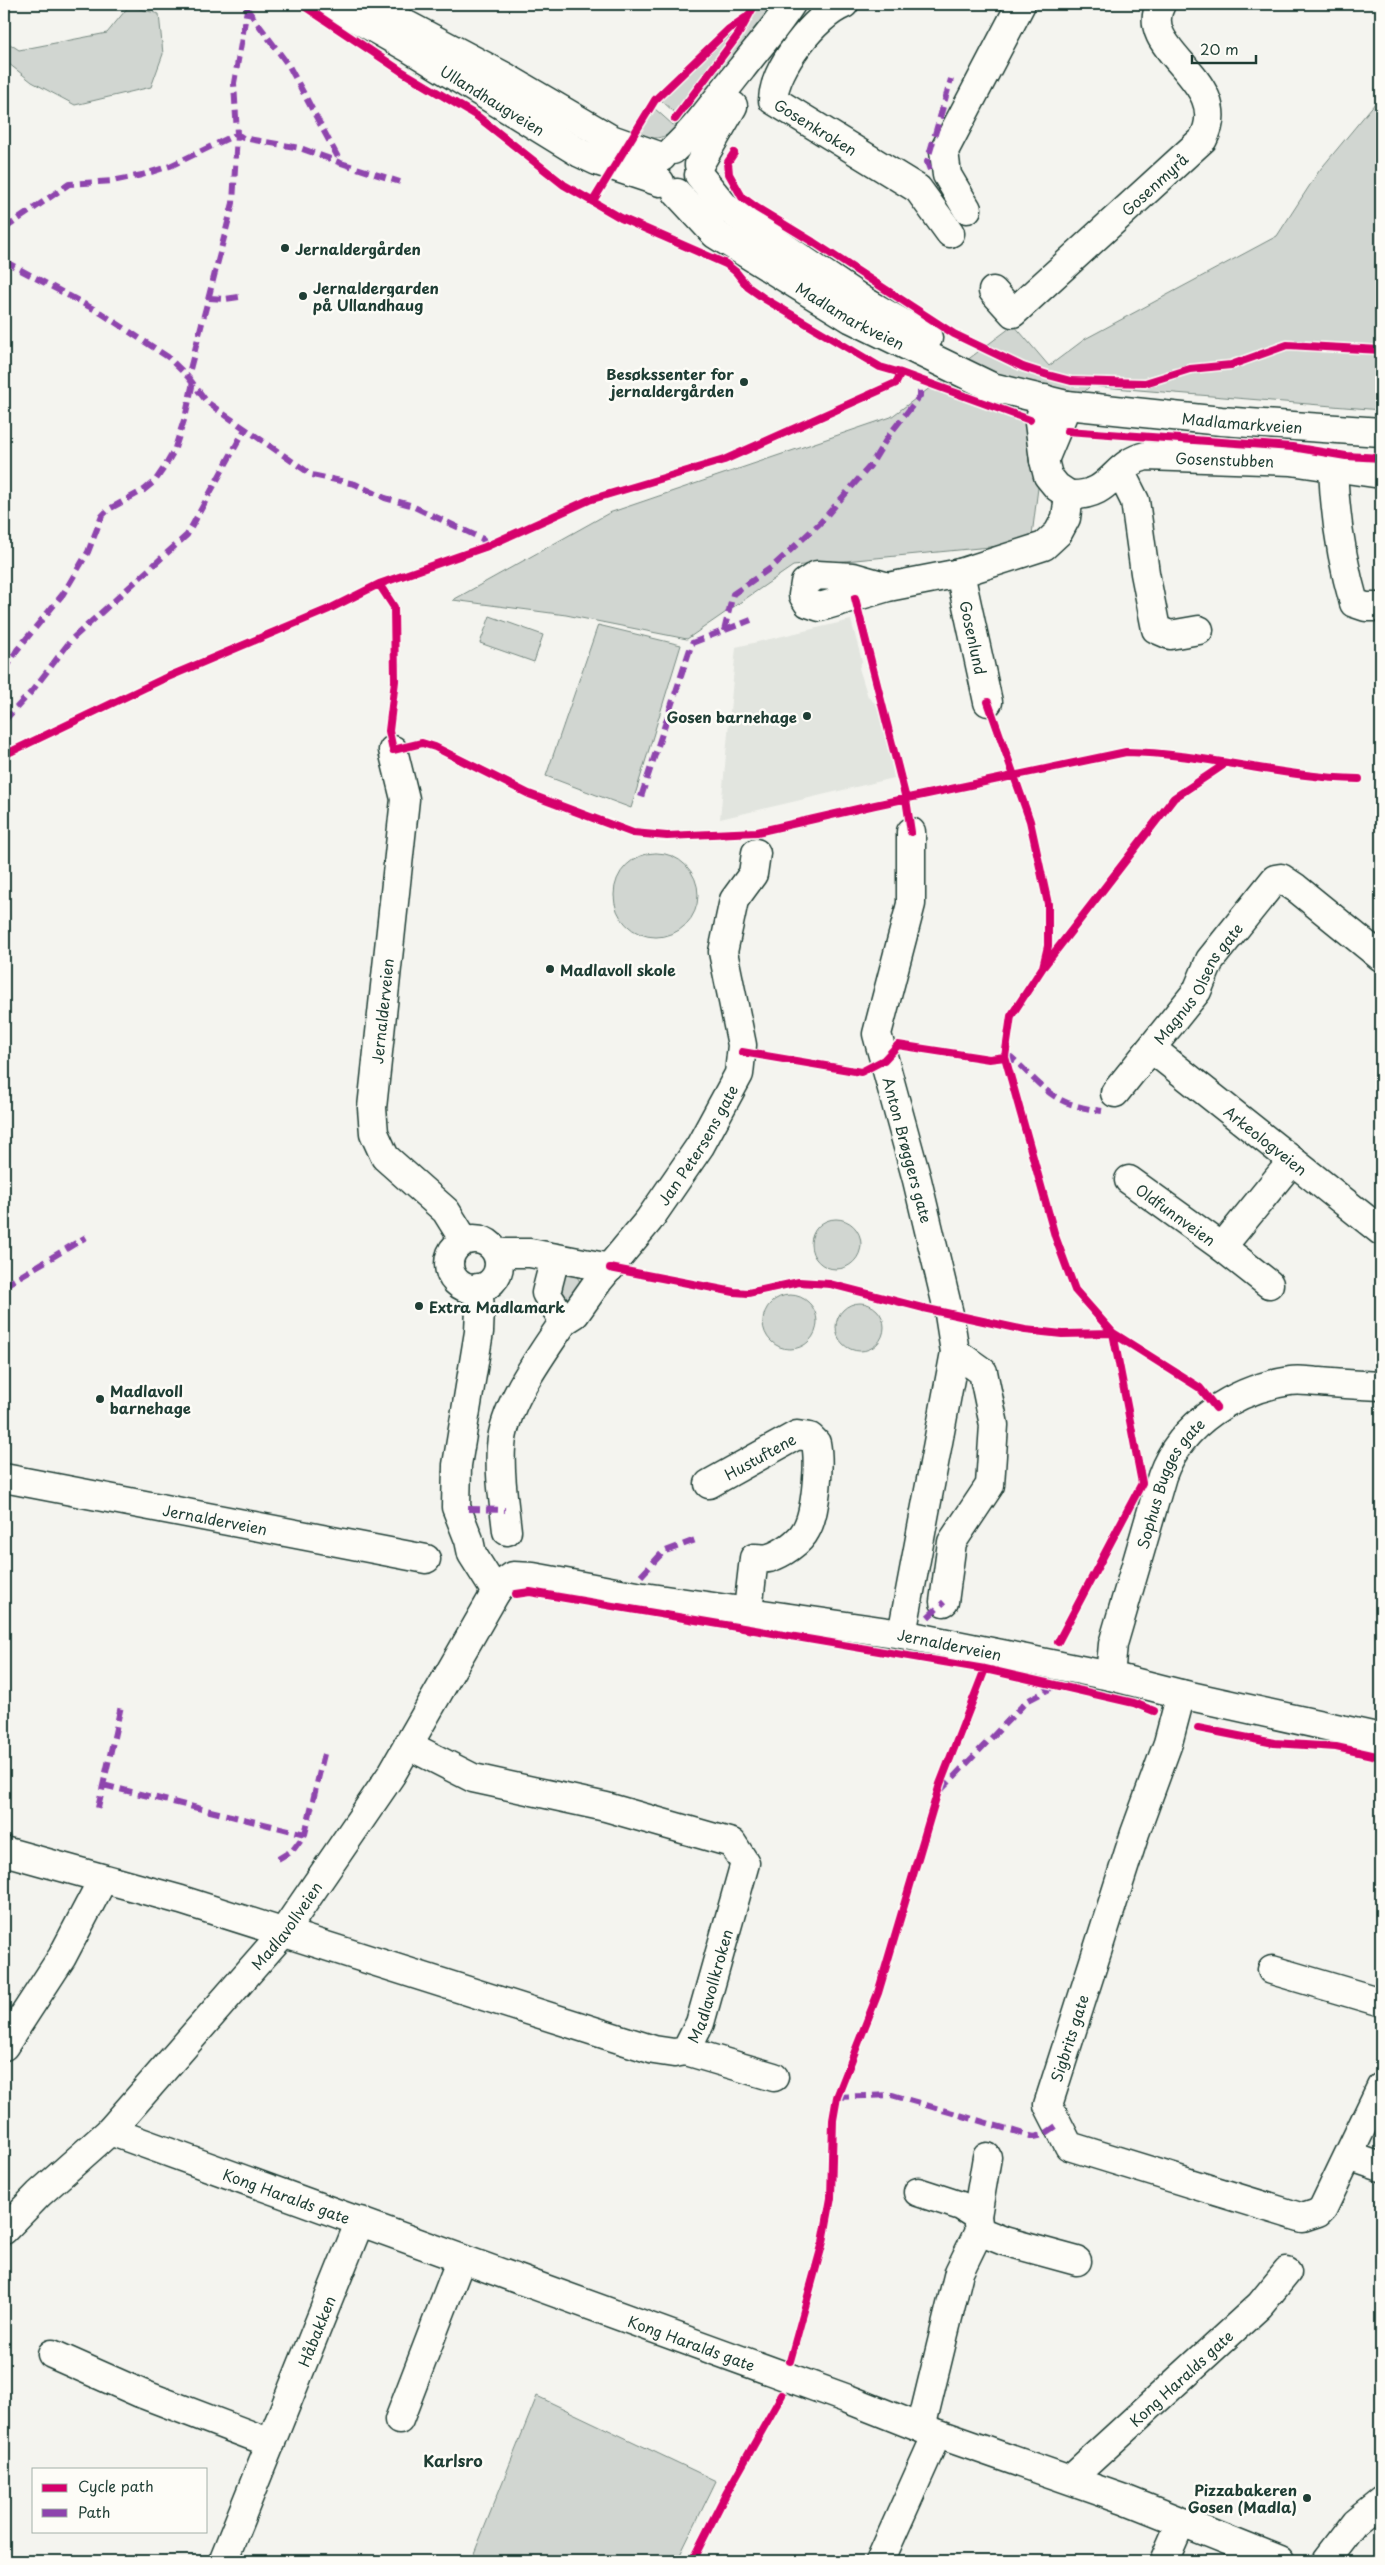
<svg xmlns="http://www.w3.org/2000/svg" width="1385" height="2565" font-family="'Playpen Sans',sans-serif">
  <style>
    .built { fill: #e2e5df }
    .green { fill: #d1d6d1; stroke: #788a82 }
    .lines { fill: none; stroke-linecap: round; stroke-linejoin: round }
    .minor-casing { stroke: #1f3d34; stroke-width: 31 }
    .major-casing { stroke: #1f3d34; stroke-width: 31 }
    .minor { stroke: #fdfcf7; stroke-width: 28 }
    .major { stroke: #fdfcf7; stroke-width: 28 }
    .quiet { stroke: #8e44ad; stroke-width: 6; stroke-dasharray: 12 6; stroke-linecap: butt }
    .cycleway-casing { stroke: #fdfcf7; stroke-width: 11 }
    .cycleway { stroke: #d6006c; stroke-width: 8 }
    .poi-dot { fill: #1f3d34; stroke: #fdfcf7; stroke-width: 2 }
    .labels { text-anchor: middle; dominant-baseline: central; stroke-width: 5; stroke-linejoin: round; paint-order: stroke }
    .street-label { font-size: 15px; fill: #1f3d34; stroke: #fdfcf7 }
    .poi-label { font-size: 15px; font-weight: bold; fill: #1f3d34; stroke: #fdfcf7; text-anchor: start }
    .neighbourhood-label { font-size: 16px; font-weight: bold; fill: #1f3d34; stroke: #fdfcf7 }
  </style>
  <rect width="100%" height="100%" fill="#f4f4ef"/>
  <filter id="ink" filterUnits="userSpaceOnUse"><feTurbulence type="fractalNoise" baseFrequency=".02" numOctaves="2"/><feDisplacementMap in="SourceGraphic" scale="10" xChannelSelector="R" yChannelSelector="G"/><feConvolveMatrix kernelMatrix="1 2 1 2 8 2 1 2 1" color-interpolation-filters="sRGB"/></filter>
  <g filter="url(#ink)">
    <path class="built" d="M851,620L862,661L859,668L868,697L880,708L894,778L720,819L736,647Z"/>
    <path class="green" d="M761,4H776L693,118L685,112L742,37Z
      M129,6L159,14L163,54L151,87L75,105L32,82L4,60V40L19,50L107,33Z
      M734,32L735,35L675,113L661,100Z
      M1381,96V410L1090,386L1045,433L1031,543L793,566L687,639L566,615L453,600L609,513L891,417L1014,325L1049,366L1085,339L1277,236L1319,171Z
      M654,108L673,125L680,120L686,125C670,135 657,142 639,136Z
      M490,616L543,635L534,662L480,643Z
      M598,625L681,645L631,808L546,776Z
      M614 895a42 42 0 1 1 84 0a42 42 0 1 1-84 0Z
      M811 1244a25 25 0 1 1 50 0a25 25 0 1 1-50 0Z
      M565,1272L576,1275L582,1285L574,1299L567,1301L560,1299L556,1277Z
      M763 1322a27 27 0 1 1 54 0a27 27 0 1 1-54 0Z
      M836 1327a24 24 0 1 1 48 0a24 24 0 1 1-48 0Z
      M537,2396L716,2481L677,2561H471Z"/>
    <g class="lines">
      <defs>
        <g id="minor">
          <path id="s1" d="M844,4C816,15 774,68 773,100L918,189L950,233"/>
          <path d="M967,209L947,175L944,151L1021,4"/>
          <path id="s2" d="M993,291L1013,313L1203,139C1235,80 1135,51 1161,4"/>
          <path d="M1044,460L1067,405"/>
          <path d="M1333,469C1335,515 1341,558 1354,603L1366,607H1381"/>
          <path d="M1120,471L1135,501L1145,573L1156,629L1170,635L1199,630"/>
          <path id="s3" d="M1069,495C1113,497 1111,464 1146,456L1291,461L1381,474"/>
          <path id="s4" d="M960,573L988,702"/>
          <path d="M888,587L853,577L817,575L805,583L803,595L808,603L820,607L888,587L960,573L1044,546L1058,533L1066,518L1069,495L1057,487L1048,476L1044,460L1039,423L1045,399"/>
          <path d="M393,750L405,799L372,1108L374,1133L385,1157L446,1211L464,1240"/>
          <path id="s5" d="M1152,1049L1381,1231"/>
          <path id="s6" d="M1115,1093L1197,991L1210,960L1275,879L1281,878L1296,888L1381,957"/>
          <path id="s7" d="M1129,1180L1222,1247L1269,1284"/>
          <circle cx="474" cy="1264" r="25"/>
          <path d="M1222,1247L1292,1161"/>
          <path d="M497,1253H530L610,1268"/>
          <path d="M555,1258L546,1293L564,1321"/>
          <path d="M478,1288L480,1308L479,1332L457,1465L456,1507L469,1540L472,1554L496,1592"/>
          <path id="s8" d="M4,1478L426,1559"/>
          <path id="s9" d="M709,1484L797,1435L810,1437L816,1443C820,1463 816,1513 806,1530C800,1542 782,1554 769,1558C765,1559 759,1558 754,1558L748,1610"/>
          <path id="s10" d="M507,1531C504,1503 499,1475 501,1447C504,1404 541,1356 564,1321L575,1314L599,1280L649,1220L700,1146L739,1074L742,1045L723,952L734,900L753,874L756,853"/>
          <path d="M944,1602L952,1542L990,1485L994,1425L983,1372L955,1352"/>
          <path d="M902,1634L955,1352L949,1314L917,1180L877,1034L911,904V832"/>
          <path id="s11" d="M1110,1676L1113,1644L1162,1476C1181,1423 1236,1389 1290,1381C1300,1379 1311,1382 1320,1382C1341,1384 1361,1385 1381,1386"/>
          <path d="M1181,1694L1168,1743L1135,1833L1048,2105L1069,2146L1303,2218L1318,2213L1323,2208L1381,2087"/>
          <path id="s12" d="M4,1851L181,1900L654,2050L674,2053L686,2051L700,2023L745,1863L732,1843L606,1807L473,1778L408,1745"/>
          <path d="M1272,1970L1381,2002"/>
          <path d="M4,2046L62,1957L103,1879"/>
          <path d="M686,2051L774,2077"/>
          <path id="s13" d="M110,2131L848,2399L921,2428L1124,2499L1280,2561"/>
          <path d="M1349,2156L1381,2167"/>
          <path d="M918,2192L961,2206L977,2216"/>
          <path id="s14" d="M4,2230L39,2194L110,2131L283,1933L391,1775L496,1592L503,1583L513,1576L533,1577L637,1596L902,1634L1110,1676L1181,1694L1381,1738"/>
          <path d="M979,2231L1004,2241L1077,2261"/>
          <path d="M52,2354L140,2393L271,2443"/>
          <path d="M399,2420L461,2259"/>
          <path d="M921,2428L959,2272L979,2231L977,2216L987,2157"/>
          <path id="s15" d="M1070,2479L1260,2305L1287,2272"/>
          <path id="s16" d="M223,2561L360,2221"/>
          <path d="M880,2561L937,2434"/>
          <path d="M1164,2561L1181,2522"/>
        </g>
        <g id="major">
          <path id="s17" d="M331,4L409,48L580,153L597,161L660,182"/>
          <path d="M382,12L507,78L611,139L662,157"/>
          <path d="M673,150C700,125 719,96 742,68C759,46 776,27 791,4"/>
          <path d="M699,165L733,106"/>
          <path d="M699,175L726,208L864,301L928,338"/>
          <path id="s18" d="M677,193L715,234L852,319L992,387L1067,405L1221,421L1381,432"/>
          <path d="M1325,2561L1355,2522L1381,2501"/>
        </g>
      </defs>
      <use href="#minor" class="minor-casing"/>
      <use href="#major" class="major-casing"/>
      <use href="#minor" class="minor"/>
      <use href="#major" class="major"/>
      <path class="quiet" d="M248,4L234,83L237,134L233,203L188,377L207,402L218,410L312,475L355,484L385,498L410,505L483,539L485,547
        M247,9L289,66L341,163L400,182
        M930,170L927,162L951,79
        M4,229L69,184L112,181L142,175L170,166L237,134L243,138L300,148L341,163
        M4,261L101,313L168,357L188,377
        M209,298L225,299L239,297
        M724,631L733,594L772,567L819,524L870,466L889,435L920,396V390L924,385
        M4,672L17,650L63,594L88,552L102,516L109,509L144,490L155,481L164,468L174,451L186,414L193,382
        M4,721L32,691L72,639L187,535L245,429
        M641,797L692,643L751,620
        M1005,1057H1011C1047,1090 1051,1104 1102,1111
        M4,1286L86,1237
        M468,1509L505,1510
        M641,1576L663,1552L698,1539
        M928,1617L944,1602
        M103,1785L305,1834
        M941,1790L1027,1701L1057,1685
        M98,1808L121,1706
        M278,1859L293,1850L305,1834L324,1754
        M837,2097L892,2095L1034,2137L1043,2135L1058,2125"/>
      <defs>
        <path id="cycleway" d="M301,4L401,71L477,116L564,185L621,218L726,264L736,272L748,287L765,299L880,367L901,373L1030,420
          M675,119L738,35L755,4
          M734,153L728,162L729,174L742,197L757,208L813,242L954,334L1023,367L1048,375L1071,381L1145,383L1190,369L1231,365L1287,345L1381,350
          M593,201L655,100L729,29L745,18
          M901,373L896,383L724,460L589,500L485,547L379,584L394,607L395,681L389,731L393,750L422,743L435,747L529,794L633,833L667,836L757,832L875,805L1126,752C1205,753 1281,778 1359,779
          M1067,431L1292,447L1346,456L1381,458
          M855,598L906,799L911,832
          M988,702L1030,821L1048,904V946L1043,967L1011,1016L1005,1057L1055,1236L1075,1290L1113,1333L1200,1388L1216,1408
          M4,755L163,679L329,609L379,584
          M1044,966L1174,798L1222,766
          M742,1052L861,1072L884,1060L898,1045L989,1059L1005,1057
          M610,1268L734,1292L748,1293L799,1282L830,1284L923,1308L1025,1330L1062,1334L1113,1333L1142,1483L1058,1642
          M516,1594L530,1592L985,1669L1134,1703L1154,1711
          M1198,1728L1274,1743L1336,1747L1381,1757
          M790,2361L823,2242L831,2198L833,2120L837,2097L878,1993L940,1784L985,1669
          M692,2561L726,2494L782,2395"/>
      </defs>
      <use href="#cycleway" class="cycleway-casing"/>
      <use href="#cycleway" class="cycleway"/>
    </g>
  </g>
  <g class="poi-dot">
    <circle cx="285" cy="248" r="5"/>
    <circle cx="303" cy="296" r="5"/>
    <circle cx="744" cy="382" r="5"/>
    <circle cx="807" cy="716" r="5"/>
    <circle cx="550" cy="969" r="5"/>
    <circle cx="419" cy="1306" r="5"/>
    <circle cx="100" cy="1399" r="5"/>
    <circle cx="1307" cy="2498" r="5"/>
  </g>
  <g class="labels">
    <g class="street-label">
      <text stroke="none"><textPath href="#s17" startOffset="188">Ullandhaugveien</textPath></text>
      <text stroke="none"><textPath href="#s1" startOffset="174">Gosenkroken</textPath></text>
      <text stroke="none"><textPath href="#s2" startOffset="221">Gosenmyrå</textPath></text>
      <text stroke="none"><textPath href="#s18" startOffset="214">Madlamarkveien</textPath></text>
      <text stroke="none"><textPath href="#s18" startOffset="626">Madlamarkveien</textPath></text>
      <text stroke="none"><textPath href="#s3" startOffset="168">Gosenstubben</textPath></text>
      <text stroke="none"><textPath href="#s4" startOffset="66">Gosenlund</textPath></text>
      <text stroke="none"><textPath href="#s6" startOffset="138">Magnus Olsens gate</textPath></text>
      <text transform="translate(382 1011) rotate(-84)">Jernalderveien</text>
      <text stroke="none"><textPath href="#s5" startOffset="146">Arkeologveien</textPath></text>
      <text stroke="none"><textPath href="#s10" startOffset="449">Jan Petersens gate</textPath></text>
      <text transform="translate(908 1150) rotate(75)">Anton Brøggers gate</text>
      <text stroke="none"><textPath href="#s7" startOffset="58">Oldfunnveien</textPath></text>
      <text stroke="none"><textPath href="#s9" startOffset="58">Hustuftene</textPath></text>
      <text stroke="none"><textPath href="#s11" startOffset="204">Sophus Bugges gate</textPath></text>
      <text stroke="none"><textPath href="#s8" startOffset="215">Jernalderveien</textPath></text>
      <text stroke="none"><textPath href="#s14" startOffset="1276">Jernalderveien</textPath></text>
      <text stroke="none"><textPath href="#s14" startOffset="416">Madlavollveien</textPath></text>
      <text stroke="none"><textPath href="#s12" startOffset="782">Madlavollkroken</textPath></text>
      <text transform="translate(1069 2038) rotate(-72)">Sigbrits gate</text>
      <text stroke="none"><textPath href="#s13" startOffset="188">Kong Haralds gate</textPath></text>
      <text stroke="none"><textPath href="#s16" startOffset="248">Håbakken</textPath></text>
      <text stroke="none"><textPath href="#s13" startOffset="619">Kong Haralds gate</textPath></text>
      <text stroke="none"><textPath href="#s15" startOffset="150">Kong Haralds gate</textPath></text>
    </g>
    <g class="poi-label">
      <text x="295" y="248">Jernaldergården</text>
      <text x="313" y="287">Jernaldergarden<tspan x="313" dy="17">på Ullandhaug</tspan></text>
      <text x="734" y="373" text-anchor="end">Besøkssenter for<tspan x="734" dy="17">jernaldergården</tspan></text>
      <text x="797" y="716" text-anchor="end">Gosen barnehage</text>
      <text x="560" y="969">Madlavoll skole</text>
      <text x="429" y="1306">Extra Madlamark</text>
      <text x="110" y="1390">Madlavoll<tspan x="110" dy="17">barnehage</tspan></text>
      <text x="1297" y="2489" text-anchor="end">Pizzabakeren<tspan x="1297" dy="17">Gosen (Madla)</tspan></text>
    </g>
    <g class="neighbourhood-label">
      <text x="453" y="2460">Karlsro</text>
    </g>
  </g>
  <rect width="1385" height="2565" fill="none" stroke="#fdfcf7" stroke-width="20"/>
  <rect x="10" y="10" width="1365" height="2545" fill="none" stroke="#1f3d34" stroke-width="2" filter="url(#ink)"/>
  <rect x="32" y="2468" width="175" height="65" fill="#fdfcf7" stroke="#a4b0a9"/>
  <rect x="42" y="2484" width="25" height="8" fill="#d6006c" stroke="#a4b0a9"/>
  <text x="78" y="2492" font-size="15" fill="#1f3d34">Cycle path</text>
  <rect x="42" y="2509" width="25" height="8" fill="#8e44ad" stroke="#a4b0a9"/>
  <text x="78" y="2518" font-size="15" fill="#1f3d34">Path</text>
  <path d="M1192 55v8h64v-8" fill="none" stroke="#1f3d34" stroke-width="2.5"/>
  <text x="1200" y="55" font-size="15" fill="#1f3d34" stroke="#fdfcf7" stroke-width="4" paint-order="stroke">20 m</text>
</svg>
